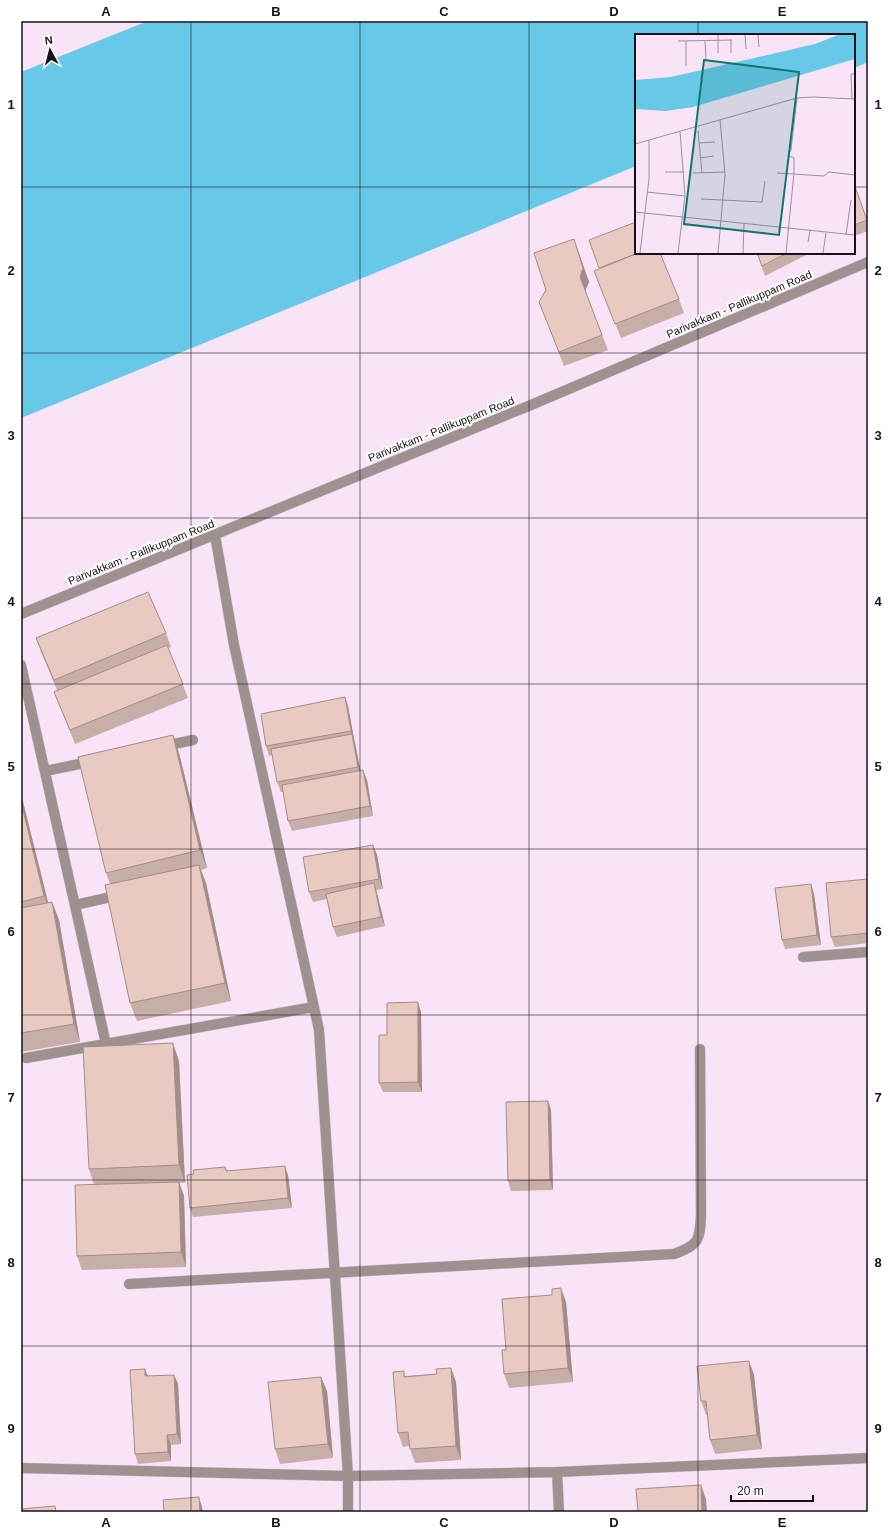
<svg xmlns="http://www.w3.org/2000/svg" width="889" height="1533" font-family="Arial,sans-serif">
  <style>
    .water { fill: #68c8e7 }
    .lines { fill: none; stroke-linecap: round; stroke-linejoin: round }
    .minor-casing { stroke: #d5c1d3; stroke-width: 11 }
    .tertiary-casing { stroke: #d5c1d3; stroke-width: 11 }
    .minor { stroke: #9f9190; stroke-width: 10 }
    .tertiary { stroke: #9f9190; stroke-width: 10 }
    .wall { fill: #c8aea8 }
    .shaded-wall { fill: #a38d88 }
    .building { fill: #e9cac3; stroke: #a38d88 }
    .grid { fill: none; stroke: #181117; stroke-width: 1; stroke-opacity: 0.55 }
    .labels { text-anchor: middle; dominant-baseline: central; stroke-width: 4; stroke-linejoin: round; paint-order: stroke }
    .street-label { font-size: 11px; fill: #181117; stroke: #fff }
    .inset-road { fill: none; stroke: #9f8f9d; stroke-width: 1 }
    .view { fill: #0f766e; fill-opacity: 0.15; stroke: #0f766e; stroke-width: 2 }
    .inset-edge { fill: none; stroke: #181117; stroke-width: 2 }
    .neatline { fill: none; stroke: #181117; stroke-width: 1.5 }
    .grid-label { font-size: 13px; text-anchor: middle; font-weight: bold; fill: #181117 }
  </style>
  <rect width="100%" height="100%" fill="#f9e3f7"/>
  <path class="water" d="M148,21H868V62L854,68V35H636V166L21,418V72Z"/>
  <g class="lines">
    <defs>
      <path id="minor" d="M215,535L234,645L319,1030L348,1476V1512
        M21,665L106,1044
        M164,746L193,740
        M45,771L94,761
        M75,905L120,895
        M803,957L868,952
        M26,1058L314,1007
        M129,1284L674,1254C699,1245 700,1240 701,1214L700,1049
        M21,1468L348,1476L557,1472L868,1458
        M557,1472L559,1512"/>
      <path id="tertiary" d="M21,614L531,405L868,262"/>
    </defs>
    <use href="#minor" class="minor-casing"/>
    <use href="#tertiary" class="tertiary-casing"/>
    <use href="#minor" class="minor"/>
    <use href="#tertiary" class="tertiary"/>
  </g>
  <path class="wall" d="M854,184L868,222V231L854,236Z
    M574,239L589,282L585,291L608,350L564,366L539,302Z
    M757,253H810L765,276Z
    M594,271L679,299L684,313L621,338Z
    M166,633L171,647L168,648L188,698L75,744L54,692L57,690L41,652L36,638Z
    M345,697L348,706L354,739L355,743L360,771L367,780L373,816L292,831L288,821L283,792H281L277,782L272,755L269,756L266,746Z
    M179,753L207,868L201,870L206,883L231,1001L137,1021L130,1003L110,884L106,873Z
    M21,794L48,903L52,902L59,920L80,1042L21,1052Z
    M373,845L377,855L383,889L376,890L385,926L337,937L333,927L327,899L313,902L309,892Z
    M868,879V943L835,947L831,937Z
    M811,884L814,894L821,945L785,949L782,940Z
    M421,1012L422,1092H383L379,1083L387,1035Z
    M179,1061L185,1183H179L184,1196L186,1267L82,1270L77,1256L94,1185L89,1169Z
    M548,1101L551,1110L553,1190L511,1191L508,1181Z
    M225,1167L227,1171L288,1175L292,1208L193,1217L190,1208L194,1174Z
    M566,1302L573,1382L509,1388L504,1374L506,1350Z
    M749,1361L754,1375L762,1449L715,1454L710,1440L707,1415H706L701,1401Z
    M451,1368L456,1382L461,1460L415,1463L410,1449L409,1446L403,1447L398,1433L404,1371L405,1376L437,1374Z
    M174,1375L178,1384L181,1444L171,1445V1461L138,1464L135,1454L148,1376Z
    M321,1377L327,1391L333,1458L280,1464L275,1449Z"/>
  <path class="shaded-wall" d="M574,239L589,282L585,291L580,277Z
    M345,697L348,706L354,739L355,743L362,777L358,767L352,736L351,731Z
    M173,735L179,753L207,868L200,850Z
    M363,770L367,780L373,816L370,806Z
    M21,794L51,914L44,896L21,802Z
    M373,845L377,855L383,889L379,879Z
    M199,865L206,883L231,1001L225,983Z
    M374,883L377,893L385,926L381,917Z
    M811,884L814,894L821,945L817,935Z
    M52,902L59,920L80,1042L74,1024Z
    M418,1002L421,1012L422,1092L418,1082Z
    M173,1043L179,1061L185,1183L179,1165Z
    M548,1101L551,1110L553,1190L550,1180Z
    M285,1166L288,1175L292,1208L288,1198Z
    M179,1182L184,1196L186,1267L181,1252Z
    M561,1288L566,1302L573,1382L568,1368Z
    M749,1361L754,1375L762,1449L757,1435Z
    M451,1368L456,1382L461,1460L456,1446Z
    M145,1369L149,1379L145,1376Z
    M174,1375L178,1384L181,1444L177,1434Z
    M321,1377L327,1391L333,1458L328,1444Z
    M167,1435L171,1445V1461L168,1452Z
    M701,1485L706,1499L707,1512H702Z
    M199,1497L202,1507L203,1512H200Z"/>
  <path class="building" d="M854,184L867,220L854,225Z
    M636,222V253H638L599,268L589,240Z
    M574,239L583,268L580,277L602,335L559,352L539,302L546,290L534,253Z
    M638,253H660L679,299L615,324L594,271Z
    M757,253H787L762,266Z
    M148,592L166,633L54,680L36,638Z
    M167,645L183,684L70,730L54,692Z
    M345,697L351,731L266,746L261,714Z
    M352,734L358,767L277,782L271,749Z
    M173,735L200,850L106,873L78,757Z
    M363,770L370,806L288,821L282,785Z
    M21,802L44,896L21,902Z
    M373,845L379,879L309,892L303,857Z
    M199,865L225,983L130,1003L105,885Z
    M868,879V933L831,937L826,883Z
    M374,883L381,917L333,927L326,894Z
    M811,884L817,935L782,940L775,888Z
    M52,902L74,1024L21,1033V908Z
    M418,1002V1082L379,1083V1035H387V1003Z
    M173,1043L179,1165L89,1169L83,1047Z
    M548,1101L550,1180L508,1181L506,1102Z
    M285,1166L288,1198L190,1208L187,1175L194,1174L193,1170L225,1167L226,1171Z
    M179,1182L181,1252L77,1256L75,1185Z
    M561,1288L568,1368L504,1374L502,1350H506L502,1299L552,1295V1289Z
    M749,1361L757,1435L710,1440L706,1401H701L697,1366Z
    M451,1368L456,1446L410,1449L408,1432L398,1433L393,1372L404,1371V1377L437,1374L436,1369Z
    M145,1369V1376L174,1375L177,1434L167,1435L168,1452L135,1454L130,1370Z
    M321,1377L328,1444L275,1449L268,1382Z
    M701,1485L702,1512H638L636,1489Z
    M199,1497L200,1512H164L163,1500Z
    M55,1506L56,1512H21V1509Z"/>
  <path class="grid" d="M191,21V1512M360,21V1512M529,21V1512M698,21V35M21,187H636M854,187H868M698,253V1512M21,353H868M21,518H868M21,684H868M21,849H868M21,1015H868M21,1180H868M21,1346H868"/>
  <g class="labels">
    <g class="street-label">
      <text transform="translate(739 304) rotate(-23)">Parivakkam - Pallikuppam Road</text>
      <text transform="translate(441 429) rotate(-22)">Parivakkam - Pallikuppam Road</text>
      <text transform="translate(141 552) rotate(-22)">Parivakkam - Pallikuppam Road</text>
    </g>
  </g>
  <g transform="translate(635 34)">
    <rect width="220" height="220" fill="#f9e3f7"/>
    <path d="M203,1H220V25L58,73L30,77L0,75V46L36,43L180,10Z" fill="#68c8e7"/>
    <path class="inset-road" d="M83,1V19M110,1L111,15M123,1L124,13M96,6V19M43,7L97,6M51,7V32M70,7L71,25M217,65L216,40H220M63,97L67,139M64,109L80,108M0,110L162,64L178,63L220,65M65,124L79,122M30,138H49M58,139L90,138M142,139L189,142L194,138L220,141M12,158L50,162M66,165L127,168L130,147M0,178L220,201M211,201L216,166M173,208L175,196M5,219L14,145V106M43,219L50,162L45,97M83,219L90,140L85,86M108,219L109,190M151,219L159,139V124L153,122L156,116L162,64M188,219L191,199"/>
    <path class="view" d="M69,26L164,38L144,201L49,190Z"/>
    <rect width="220" height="220" class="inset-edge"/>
  </g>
  <rect width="889" height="1533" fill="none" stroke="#ffffff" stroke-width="44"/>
  <g transform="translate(50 50) rotate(353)" stroke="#ffffff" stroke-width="3" paint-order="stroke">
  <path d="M0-3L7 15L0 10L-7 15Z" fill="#181117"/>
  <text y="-6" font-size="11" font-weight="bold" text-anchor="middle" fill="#181117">N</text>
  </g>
  <path d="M731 1495v6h82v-6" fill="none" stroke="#181117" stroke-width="2"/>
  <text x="737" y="1495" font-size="12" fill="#181117" stroke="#ffffff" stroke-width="3" paint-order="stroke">20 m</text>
  <rect x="22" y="22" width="845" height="1489" class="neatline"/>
  <g class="grid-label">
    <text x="106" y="16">A</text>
    <text x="276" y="16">B</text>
    <text x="444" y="16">C</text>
    <text x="614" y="16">D</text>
    <text x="782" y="16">E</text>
    <text x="11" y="109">1</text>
    <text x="878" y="109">1</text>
    <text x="11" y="275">2</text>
    <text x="878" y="275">2</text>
    <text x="11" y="440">3</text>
    <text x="878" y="440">3</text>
    <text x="11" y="606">4</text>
    <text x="878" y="606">4</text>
    <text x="11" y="771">5</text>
    <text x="878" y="771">5</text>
    <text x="11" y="936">6</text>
    <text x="878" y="936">6</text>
    <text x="11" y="1102">7</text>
    <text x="878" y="1102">7</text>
    <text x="11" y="1267">8</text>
    <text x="878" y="1267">8</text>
    <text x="11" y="1433">9</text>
    <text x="878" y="1433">9</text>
    <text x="106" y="1527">A</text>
    <text x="276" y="1527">B</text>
    <text x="444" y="1527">C</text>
    <text x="614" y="1527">D</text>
    <text x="782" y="1527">E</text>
  </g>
</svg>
